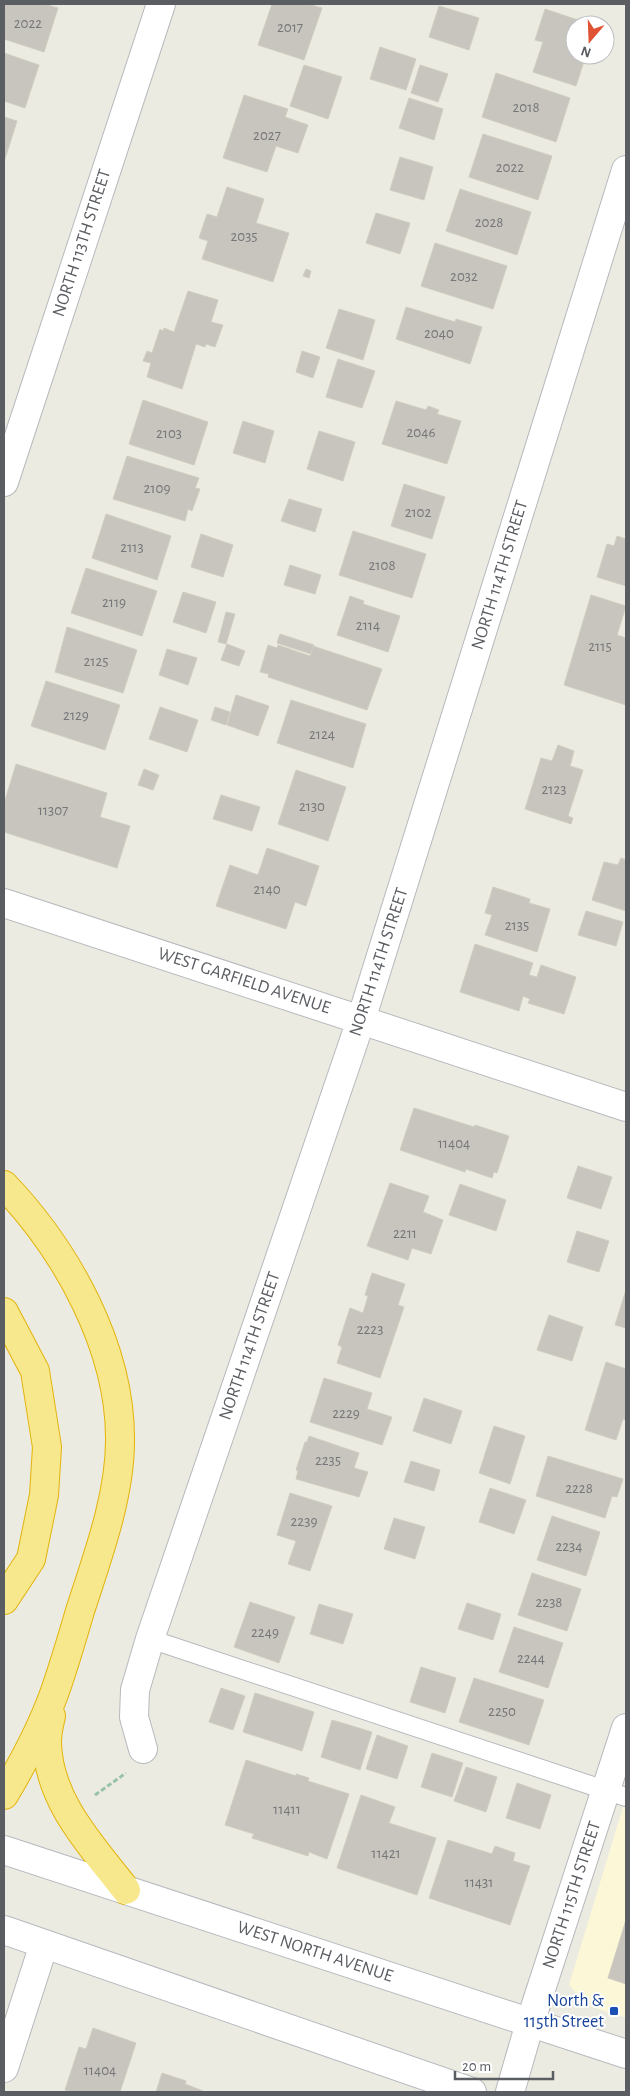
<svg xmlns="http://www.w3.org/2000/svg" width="630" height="2096" font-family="'Alegreya Sans',sans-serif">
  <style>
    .commercial { fill: #fcf7d7 }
    .building { fill: #c8c5bf; stroke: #d0cdc0 }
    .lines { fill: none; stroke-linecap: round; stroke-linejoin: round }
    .lane-casing { stroke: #b7b9bd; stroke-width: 20 }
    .street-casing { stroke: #b7b9bd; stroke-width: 30 }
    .secondary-casing { stroke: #b7babf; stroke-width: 30 }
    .highway-casing { stroke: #e2b40b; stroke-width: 30 }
    .path { stroke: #98c3a9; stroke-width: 3; stroke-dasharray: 5 2.5; stroke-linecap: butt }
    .lane { stroke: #fff; stroke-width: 18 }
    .street { stroke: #fff; stroke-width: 28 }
    .secondary { stroke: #fff; stroke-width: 28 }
    .highway { stroke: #f7e78d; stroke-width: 28 }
    .transit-dot { fill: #1a4fb4; stroke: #fff; stroke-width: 2 }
    .labels { text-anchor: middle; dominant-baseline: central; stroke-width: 4; stroke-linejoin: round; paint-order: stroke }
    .number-label { font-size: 15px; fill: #767779 }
    .street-label { font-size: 18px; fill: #5a5d62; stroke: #fff }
    .transit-label { font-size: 18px; fill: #164399; stroke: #fff; text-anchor: end }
  </style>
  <rect width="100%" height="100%" fill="#ecebe1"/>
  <path class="commercial" d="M626,1797V2018L586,2005L569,1985Z"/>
  <path class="building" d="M4,4H44L58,8L44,52L4,39Z
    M272,4H308L322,8L304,60L258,45Z
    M439,6L479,18L469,50L429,37Z
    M545,9L593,25H575V55H586L576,86L533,72L543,42L535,40Z
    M380,47L416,59L406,90L370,79Z
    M4,53L39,65L25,108L4,101Z
    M304,65L342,77L328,119L290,106Z
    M420,65L448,74L438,102L411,93Z
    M496,73L570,98L556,142L482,117Z
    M244,95L288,109L285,117L308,125L298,153L276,146L267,172L223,158Z
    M409,98L443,109L434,140L399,128Z
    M4,117L17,121L4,162Z
    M483,134L552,156L538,200L469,177Z
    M400,157L433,167L424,200L390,190Z
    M227,187L264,199L256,223L289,233L273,282L202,259L208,241L199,238L207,214L217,217Z
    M460,189L531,212L517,255L446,231Z
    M376,213L410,223L400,254L366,243Z
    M435,243L507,266L493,309L421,286Z
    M306,269L311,271L309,278L303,276Z
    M188,291L218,300L211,322L223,325L215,347L206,344L205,347L196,344L182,389L147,377L151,363L143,361L147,351L152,353L160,329L163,331L164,328L174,332Z
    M406,307L455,322L456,319L482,327L470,364L396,339Z
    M339,309L375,320L363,360L326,348Z
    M302,351L320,357L313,378L296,372Z
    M338,359L375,371L362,408L326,397Z
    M143,400L208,422L194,465L129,444Z
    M396,401L426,410L428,406L439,410L437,414L461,421L447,464L382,444Z
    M243,421L274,431L265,463L233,453Z
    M319,431L355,442L343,481L307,469Z
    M127,456L199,478L195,488L200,489L192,511L188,509L185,521L113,499Z
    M404,484L445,497L432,539L391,526Z
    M289,499L322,509L315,532L281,521Z
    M106,514L171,536L157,580L92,558Z
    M353,531L426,554L412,598L339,575Z
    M201,534L233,545L223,577L191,567Z
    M617,536L626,539V586L597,577L607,544L614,546Z
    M290,565L321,575L315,594L284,585Z
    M86,568L157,591L142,636L71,613Z
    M183,592L216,602L206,633L173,622Z
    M591,595L626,606L617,635L626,638V705L564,685Z
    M350,596L364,601L363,604L400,616L388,652L337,635Z
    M226,612L235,614L226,644L218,642Z
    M67,627L137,650L123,693L55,672Z
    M280,634L314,645L311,654L277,643Z
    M227,644L245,651L239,666L221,660Z
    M268,645L277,648L278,645L310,656L313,646L382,669L367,710L268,677L269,674L260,672Z
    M167,649L197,658L188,685L159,675Z
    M46,681L120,705L105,750L31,726Z
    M236,695L269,706L258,736L227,725Z
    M291,700L366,724L353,768L277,743Z
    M160,707L198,720L187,752L149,739Z
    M215,707L230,712L226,725L211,720Z
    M558,745L574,751L570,766L583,770L568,816L573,818L571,824L525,809L541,758L552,761Z
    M16,764L107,793L100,817L130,826L117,868L4,832V804Z
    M144,769L159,775L153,790L138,785Z
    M296,770L346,787L328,841L278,824Z
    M221,795L260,807L252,831L213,819Z
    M267,848L319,866L306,906L295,902L286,929L216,906L230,865L258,875Z
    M621,858L626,860V911L592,900L604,862L618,865Z
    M493,887L530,899L529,903L550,909L537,952L485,935L492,915L485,913Z
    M586,911L623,922L616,946L578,935Z
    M475,944L533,963L529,975L537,977L541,965L576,977L564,1014L528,1003L530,999L523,996L519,1011L460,992Z
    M414,1108L474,1127L475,1125L509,1136L497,1173L494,1172L492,1178L466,1169L465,1172L400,1150Z
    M578,1166L612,1177L601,1209L567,1198Z
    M390,1183L429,1196L423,1212L443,1220L431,1254L412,1248L408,1260L367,1246Z
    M460,1184L506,1200L496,1231L449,1215Z
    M577,1231L609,1241L599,1272L567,1262Z
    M372,1273L405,1284L398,1305L404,1307L380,1378L337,1363L342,1347L338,1345L350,1308L363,1313L368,1296L365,1295Z
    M626,1290V1328L615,1325Z
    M549,1315L583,1327L572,1361L537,1350Z
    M606,1362L626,1369V1420L623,1419L616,1440L585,1430Z
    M324,1378L372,1393L367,1409L392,1417L382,1445L310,1422Z
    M424,1398L462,1411L451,1444L413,1431Z
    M494,1426L525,1436L510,1484L479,1473Z
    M309,1436L359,1453L354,1468L368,1472L359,1497L296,1479L298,1471L296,1470L305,1442H307Z
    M548,1456L623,1479L617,1497L612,1496L605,1518L536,1496Z
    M411,1461L440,1470L434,1491L404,1482Z
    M490,1488L526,1500L514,1534L479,1522Z
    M290,1493L332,1506L310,1571L288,1564L296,1541L277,1535Z
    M552,1516L600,1532L586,1576L537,1560Z
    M394,1518L425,1527L415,1559L384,1549Z
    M532,1573L581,1589L567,1631L518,1615Z
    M250,1602L295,1617L279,1663L234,1647Z
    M467,1603L501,1614L493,1640L458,1629Z
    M319,1604L353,1614L343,1644L310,1634Z
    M514,1627L563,1643L548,1688L499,1672Z
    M421,1667L456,1678L445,1713L410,1702Z
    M474,1678L544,1700L529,1745L459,1722Z
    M221,1688L245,1696L233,1730L209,1722Z
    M255,1693L314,1712L302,1751L243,1732Z
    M332,1720L372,1732L360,1770L321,1757Z
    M377,1735L408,1746L397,1779L366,1769Z
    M432,1753L463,1763L452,1797L421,1787Z
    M246,1760L296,1776V1774L309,1778L308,1781L349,1794L327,1859L309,1852L308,1856L252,1838L254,1834L225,1825Z
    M466,1767L497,1777L486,1812L454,1801Z
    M517,1783L551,1795L540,1829L506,1818Z
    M361,1795L395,1807L389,1823L436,1838L417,1895L337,1868Z
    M448,1840L492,1854L495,1846L515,1853L513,1861L530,1866L510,1925L429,1898Z
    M626,1920V1984L608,1978Z
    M93,2028L136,2043L120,2092H72L65,2090L79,2047L86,2049Z
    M162,2073L186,2081L185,2084L203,2091V2092H156Z"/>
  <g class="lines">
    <defs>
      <path id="lane" d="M150,1639L626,1797"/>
      <path id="street" d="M4,482L161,4
        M4,903L626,1107
        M143,1749L134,1717L135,1690L150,1639L361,1020L626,170
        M4,2068L44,1944
        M510,2092L530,2023L626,1728"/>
      <path id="secondary" d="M4,1850L626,2054
        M4,1930L472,2092"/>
      <path id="highway" d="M4,1185C67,1251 121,1348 120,1441C120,1497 97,1558 80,1611C72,1638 64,1666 54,1694C42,1727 22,1765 4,1795
        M4,1312L35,1371L47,1447L44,1495L31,1559L4,1600
        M51,1716C49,1724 47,1734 47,1742C48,1801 92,1846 126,1890"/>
    </defs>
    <use href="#lane" class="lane-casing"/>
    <use href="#street" class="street-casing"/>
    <use href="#secondary" class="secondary-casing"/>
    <use href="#highway" class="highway-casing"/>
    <path class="path" d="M95,1795L126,1773"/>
    <use href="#lane" class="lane"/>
    <use href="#street" class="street"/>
    <use href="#secondary" class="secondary"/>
    <use href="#highway" class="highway"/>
  </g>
  <rect class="transit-dot" x="609" y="2006" width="10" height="10" rx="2.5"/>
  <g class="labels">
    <g class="number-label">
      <text x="28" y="23">2022</text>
      <text x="290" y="27">2017</text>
      <text x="526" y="107">2018</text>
      <text x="267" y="135">2027</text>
      <text x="510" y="167">2022</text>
      <text x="489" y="222">2028</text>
      <text x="244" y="236">2035</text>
      <text x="464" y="276">2032</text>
      <text x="439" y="333">2040</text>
      <text x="421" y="432">2046</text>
      <text x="169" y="433">2103</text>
      <text x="157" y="488">2109</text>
      <text x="418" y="512">2102</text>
      <text x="132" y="547">2113</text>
      <text x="382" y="565">2108</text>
      <text x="114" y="602">2119</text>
      <text x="368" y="625">2114</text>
      <text x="600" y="646">2115</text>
      <text x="96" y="661">2125</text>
      <text x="76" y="715">2129</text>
      <text x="322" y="734">2124</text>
      <text x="554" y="789">2123</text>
      <text x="312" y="806">2130</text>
      <text x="53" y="810">11307</text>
      <text x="267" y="889">2140</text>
      <text x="517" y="925">2135</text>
      <text x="454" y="1143">11404</text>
      <text x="405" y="1233">2211</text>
      <text x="370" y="1329">2223</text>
      <text x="346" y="1413">2229</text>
      <text x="328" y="1460">2235</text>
      <text x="579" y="1488">2228</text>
      <text x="304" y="1521">2239</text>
      <text x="569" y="1546">2234</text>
      <text x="549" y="1602">2238</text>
      <text x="265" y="1632">2249</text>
      <text x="531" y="1658">2244</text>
      <text x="502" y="1711">2250</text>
      <text x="287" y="1809">11411</text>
      <text x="386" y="1853">11421</text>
      <text x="479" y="1882">11431</text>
      <text x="100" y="2070">11404</text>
    </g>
    <g class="street-label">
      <text transform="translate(82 243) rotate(-72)">NORTH 113TH STREET</text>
      <text transform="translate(500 575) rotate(-73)">NORTH 114TH STREET</text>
      <text transform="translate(379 962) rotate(-72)">NORTH 114TH STREET</text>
      <text transform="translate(244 981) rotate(18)">WEST GARFIELD AVENUE</text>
      <text transform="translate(250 1346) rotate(-71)">NORTH 114TH STREET</text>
      <text transform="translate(572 1895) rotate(-72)">NORTH 115TH STREET</text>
      <text transform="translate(315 1952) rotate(18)">WEST NORTH AVENUE</text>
    </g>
    <g class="transit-label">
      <text x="604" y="2001">North &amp;<tspan x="604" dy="21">115th Street</tspan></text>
    </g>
  </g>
  <rect width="630" height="2096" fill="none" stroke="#5a5d62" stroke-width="10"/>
  <g transform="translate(590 40) rotate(199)"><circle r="24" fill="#ffffff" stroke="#bdbec0"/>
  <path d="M0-4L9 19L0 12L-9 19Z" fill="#e05234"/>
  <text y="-8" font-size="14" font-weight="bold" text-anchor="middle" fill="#5a5d62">N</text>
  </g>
  <path d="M455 2071v8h98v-8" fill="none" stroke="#5a5d62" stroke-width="2.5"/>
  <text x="462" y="2071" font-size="15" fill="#5a5d62" stroke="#ffffff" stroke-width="4" paint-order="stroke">20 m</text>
</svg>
